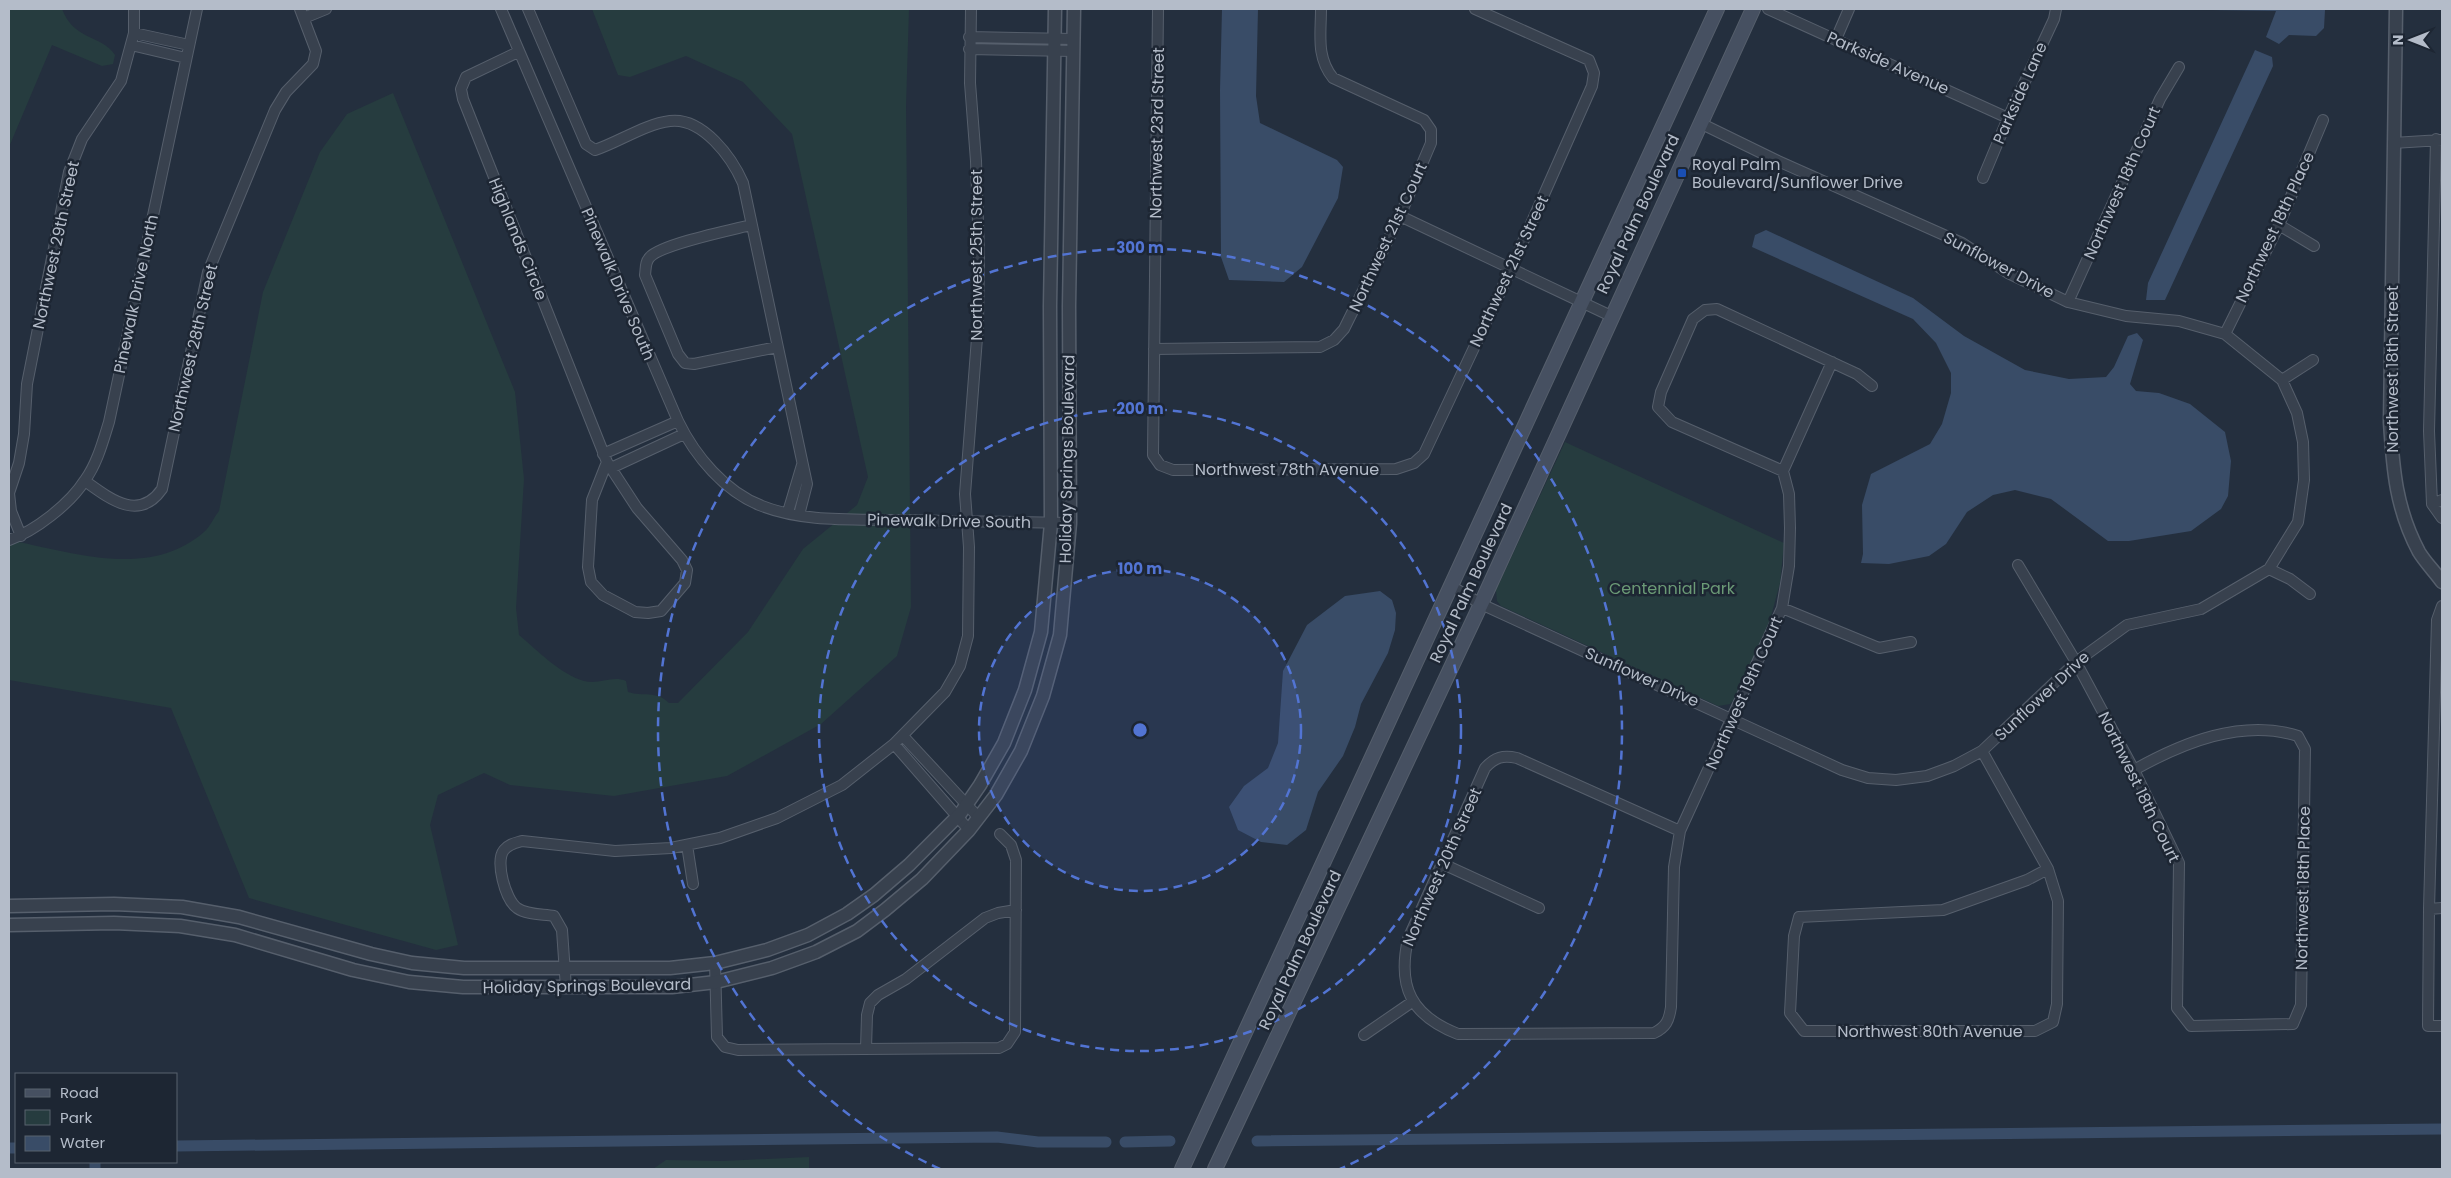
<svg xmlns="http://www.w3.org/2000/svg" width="2451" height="1178" font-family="Poppins,sans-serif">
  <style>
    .green { fill: #263c3f }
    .water { fill: #394c67 }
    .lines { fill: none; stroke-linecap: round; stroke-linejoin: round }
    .canal { stroke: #394c67; stroke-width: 11 }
    .minor-casing { stroke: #565f6c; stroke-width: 12 }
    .tertiary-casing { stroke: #565f6c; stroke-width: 15 }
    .secondary-casing { stroke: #565f6c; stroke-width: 16 }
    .minor { stroke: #38414e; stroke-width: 10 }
    .tertiary { stroke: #38414e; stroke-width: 12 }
    .secondary { stroke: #465061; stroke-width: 14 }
    .ring { fill: none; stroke: #5274d3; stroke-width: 2.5; stroke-dasharray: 9 6 }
    .transit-dot { fill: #1a4fb4; stroke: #1d2633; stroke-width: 2 }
    .labels { text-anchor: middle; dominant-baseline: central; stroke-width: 5; stroke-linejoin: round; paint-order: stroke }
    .street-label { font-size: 16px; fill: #b4bcc9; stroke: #1d2633 }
    .poi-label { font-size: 16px; fill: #b4bcc9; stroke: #1d2633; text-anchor: start }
    .park-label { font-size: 16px; fill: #6b9a76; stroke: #1d2633 }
    .centre { fill: #5274d3; stroke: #1d2633; stroke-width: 2.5 }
    .ring-label { font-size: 15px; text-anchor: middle; font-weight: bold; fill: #5274d3; stroke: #1d2633; stroke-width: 5; stroke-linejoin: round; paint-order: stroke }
  </style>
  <rect width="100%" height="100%" fill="#242f3e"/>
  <path class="green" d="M9,9H62C74,41 101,34 115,55L113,64L102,66L52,45L9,147Z
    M592,9H909L906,106L911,607L897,656L821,724L727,776L614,796L510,785L484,773L438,795L430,825L458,945L436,950L249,898L171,708L9,680V540C71,552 149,580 204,532C210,527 214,517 219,511L263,292L320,152L347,114L393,93L515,392L524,479L516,608L519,635C538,651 560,674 584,681C599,685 612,675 626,681L628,692C643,697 656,690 669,703H678L748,632L803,549L857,505L868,477L792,134L743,82L686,56L630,77L618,75Z
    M1565,442L1784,543L1780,583L1770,620L1736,697L1730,704L1718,706L1501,606L1497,601L1496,590Z
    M809,1157V1169H653L666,1160L723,1161Z"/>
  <path class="water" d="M1222,9H1258L1256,96L1260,123L1337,160L1343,167L1338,198L1302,267L1284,282L1229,280L1221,257L1220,90Z
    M2146,9H2362L2325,10L2324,28L2316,36L2289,35L2279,44L2266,37L2276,11Z
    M2255,50L2272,57L2273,66L2165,300H2146L2148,283Z
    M1766,230L1913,298L1964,336L2025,370L2069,379L2106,377L2114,367L2128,336L2137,333L2143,340L2130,384L2136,391L2159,393L2190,404L2225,432L2231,461L2228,496L2221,509L2191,531L2129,541H2108L2051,499L2015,490L1993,495L1967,512L1946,544L1929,556L1889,564L1861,563L1863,554L1862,505L1871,474L1930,444L1942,424L1951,393V373L1936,343L1913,319L1752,247L1755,235Z
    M1380,591L1392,600L1396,613L1395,630L1388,653L1361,704L1355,727L1343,756L1318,792L1306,830L1287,845L1261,842L1238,830L1229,807L1244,786L1268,768L1278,743L1283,671L1307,625L1345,596Z"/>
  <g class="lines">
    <path class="canal" d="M1257,1141L2442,1129
      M1125,1142L1170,1141
      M176,1146L997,1137L1038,1142H1106
      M9,1148H16
      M95,1162V1169"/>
    <defs>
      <path id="minor" d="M501,9L678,421C695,456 725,492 762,506C803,522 851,519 894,520C953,521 1011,522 1070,523
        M528,9L586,144L595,150C619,142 645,124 670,121C703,117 732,158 743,183L807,484L799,515
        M1158,9L1153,455L1160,465L1173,470L1396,469L1414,463L1424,454L1511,269L1592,86L1594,73L1589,60L1475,9
        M1768,9L2008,118
        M304,18L326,9
        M134,33L189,45
        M969,37L1074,39
        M1836,39L1849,9
        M131,45L186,58
        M969,49L1074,51
        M518,52L466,77L461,89L463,99L607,462L637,508L682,560L687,570L685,583L661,611L648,613L635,612L603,595L591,582L588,567L592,500L607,462
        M2436,139L2429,431L2432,504L2442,518
        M2393,143L2441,140
        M1983,178L2008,118L2054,19L2056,9
        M1400,216L1611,316
        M751,225C731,230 662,244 650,257C645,262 646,268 645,275L678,354L685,363L694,364L777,347
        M2279,225L2314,246
        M2068,302L2160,99L2179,67
        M2225,334L2279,225L2323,120
        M1154,349L1320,347L1334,340L1344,329L1400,216L1431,143V130L1424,120L1333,78C1316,57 1321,34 1321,9
        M2282,380L2313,360
        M603,454L678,421
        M611,468L684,434
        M1783,471L1672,422L1658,407L1661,392L1693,319L1705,310L1717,309L1857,374L1872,386
        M85,481C110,499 139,522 162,489L208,272L275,110L286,92L313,64L316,51L300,9
        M9,493L19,463L24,434L27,384L69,172L82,139L121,81L134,33V9
        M9,493L11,511L21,536
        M2432,504L2442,500
        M788,512L802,465
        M9,540C35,531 70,504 85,480C97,464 103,441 109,422L197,9
        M2018,565L2076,662L2134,770L2179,863L2177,1008L2191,1026L2293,1024L2301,1005L2305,749L2298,736C2242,718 2182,743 2134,770
        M2269,569L2290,579L2310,594
        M1451,586L1481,604L1842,770L1868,778L1896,780L1927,776L1954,766L1982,751L2076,662L2127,625L2201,609L2269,569L2298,522L2304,480L2303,442L2297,413L2282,380L2225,334L2179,321L2126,316L2068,302L2008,273L1962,243L1778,161L1700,123
        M2442,606L2437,620L2429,909L2428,1026H2442
        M1782,608L1879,648L1911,642
        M903,736L979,818
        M894,744L969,830
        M1982,751L2048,869L2058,901L2057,1004L2053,1022L2035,1031H1804L1790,1013L1794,936L1799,917L1943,910L2027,880L2048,869
        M1680,831L1517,758C1503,755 1495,757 1485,768L1408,939C1397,988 1412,1016 1458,1034L1654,1033C1666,1027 1669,1021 1671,1007L1674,867L1680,831L1782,608L1789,566L1790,528L1789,494L1783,471L1832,362
        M687,845L693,884
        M1443,864L1539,908
        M2429,909L2442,908
        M715,963L717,1037L725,1047L738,1050L999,1048L1007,1044L1015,1032L1016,860L1011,845L1000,834
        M566,988L562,930L554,916C542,914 527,915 517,908C505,899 495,861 504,850C509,844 515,843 522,841L615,851L671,848L720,838L777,818L842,785L894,744L945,692L960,666L968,636L969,547L965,494L978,325L979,254L976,161L970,83L971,9
        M1364,1035L1412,1002
        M866,1049L867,1015L870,1003L878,995L906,979L985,918L998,913L1016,910"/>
      <path id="tertiary" d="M2396,9L2390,422C2393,470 2396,509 2419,552C2425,562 2435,572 2442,582
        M9,906L114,904L182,907L239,917L371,954L412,963L464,968H670L715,963L767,950L808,935L847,914L874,895L909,865L960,814L980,785L1004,743L1025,690L1041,632L1051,523L1050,306L1055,9
        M9,925L114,923L180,926L235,935L353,970L409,982L463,987H672L716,982L772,968L816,952L857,931L885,910L922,879L969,830L996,795L1021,751L1043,696L1060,635L1070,523L1069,306L1074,9"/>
      <path id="secondary" d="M1182,1169L1717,9
        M1215,1169L1481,604L1753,9"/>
    </defs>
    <use href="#minor" class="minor-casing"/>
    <use href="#tertiary" class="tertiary-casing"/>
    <use href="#secondary" class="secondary-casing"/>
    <use href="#minor" class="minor"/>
    <use href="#tertiary" class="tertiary"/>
    <use href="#secondary" class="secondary"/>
  </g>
  <circle cx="1140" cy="730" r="161" fill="#5274d3" fill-opacity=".12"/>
  <g class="ring">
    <circle cx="1140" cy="730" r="161"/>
    <circle cx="1140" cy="730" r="321"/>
    <path d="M940 1169A482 482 0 1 1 1340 1169"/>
  </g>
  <rect class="transit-dot" x="1677" y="168" width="10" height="10" rx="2.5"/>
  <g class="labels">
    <g class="street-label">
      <text transform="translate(1888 63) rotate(24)">Parkside Avenue</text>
      <text transform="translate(2020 93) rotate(-66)">Parkside Lane</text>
      <text transform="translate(1157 133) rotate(-89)">Northwest 23rd Street</text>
      <text transform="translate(2122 183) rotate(-66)">Northwest 18th Court</text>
      <text transform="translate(1638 214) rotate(-65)">Royal Palm Boulevard</text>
      <text transform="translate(2275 227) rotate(-65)">Northwest 18th Place</text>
      <text transform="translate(1388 237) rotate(-65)">Northwest 21st Court</text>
      <text transform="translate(518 239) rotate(68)">Highlands Circle</text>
      <text transform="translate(56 245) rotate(-78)">Northwest 29th Street</text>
      <text transform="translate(976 255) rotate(-90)">Northwest 25th Street</text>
      <text transform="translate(1999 265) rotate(28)">Sunflower Drive</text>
      <text transform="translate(1509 271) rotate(-65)">Northwest 21st Street</text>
      <text transform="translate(618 284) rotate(67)">Pinewalk Drive South</text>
      <text transform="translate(136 294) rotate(-78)">Pinewalk Drive North</text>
      <text transform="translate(193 348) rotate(-77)">Northwest 28th Street</text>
      <text transform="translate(2392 369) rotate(-90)">Northwest 18th Street</text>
      <text transform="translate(1067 459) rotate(-89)">Holiday Springs Boulevard</text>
      <text x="1287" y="469">Northwest 78th Avenue</text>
      <text transform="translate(949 521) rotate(1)">Pinewalk Drive South</text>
      <text transform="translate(1471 583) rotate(-65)">Royal Palm Boulevard</text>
      <text transform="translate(1642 677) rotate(24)">Sunflower Drive</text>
      <text transform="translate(1744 693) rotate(-66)">Northwest 19th Court</text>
      <text transform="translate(2042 696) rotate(-43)">Sunflower Drive</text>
      <text transform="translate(2139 787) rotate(64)">Northwest 18th Court</text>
      <text transform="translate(1442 867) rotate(-66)">Northwest 20th Street</text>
      <text transform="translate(2303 888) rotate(-89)">Northwest 18th Place</text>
      <text transform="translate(1300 950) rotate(-65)">Royal Palm Boulevard</text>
      <text transform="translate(587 986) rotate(-1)">Holiday Springs Boulevard</text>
      <text x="1930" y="1031">Northwest 80th Avenue</text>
    </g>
    <g class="poi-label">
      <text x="1692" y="164">Royal Palm<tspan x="1692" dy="18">Boulevard/Sunflower Drive</tspan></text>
    </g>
    <g class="park-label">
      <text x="1672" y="588">Centennial Park</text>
    </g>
  </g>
  <circle cx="1140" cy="730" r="8" class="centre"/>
  <g class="ring-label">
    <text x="1140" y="253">300 m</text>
    <text x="1140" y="414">200 m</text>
    <text x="1140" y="574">100 m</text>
  </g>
  <rect width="2451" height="1178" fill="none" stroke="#b4bcc9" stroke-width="20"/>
  <rect x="15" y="1073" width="162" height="90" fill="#1d2633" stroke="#59626f"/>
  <rect x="25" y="1089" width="25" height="8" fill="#465061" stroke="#59626f"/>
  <text x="60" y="1098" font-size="15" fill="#b4bcc9">Road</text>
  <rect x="25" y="1110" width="25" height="15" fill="#263c3f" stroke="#59626f"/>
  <text x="60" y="1123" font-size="15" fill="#b4bcc9">Park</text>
  <rect x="25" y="1136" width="25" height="15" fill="#394c67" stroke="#59626f"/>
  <text x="60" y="1148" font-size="15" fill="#b4bcc9">Water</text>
  <g transform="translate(2411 40) rotate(270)" stroke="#1d2633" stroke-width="4" paint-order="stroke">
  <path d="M0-4L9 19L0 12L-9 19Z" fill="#b4bcc9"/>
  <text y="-8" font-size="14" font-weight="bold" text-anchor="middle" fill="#b4bcc9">N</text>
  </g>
</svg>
